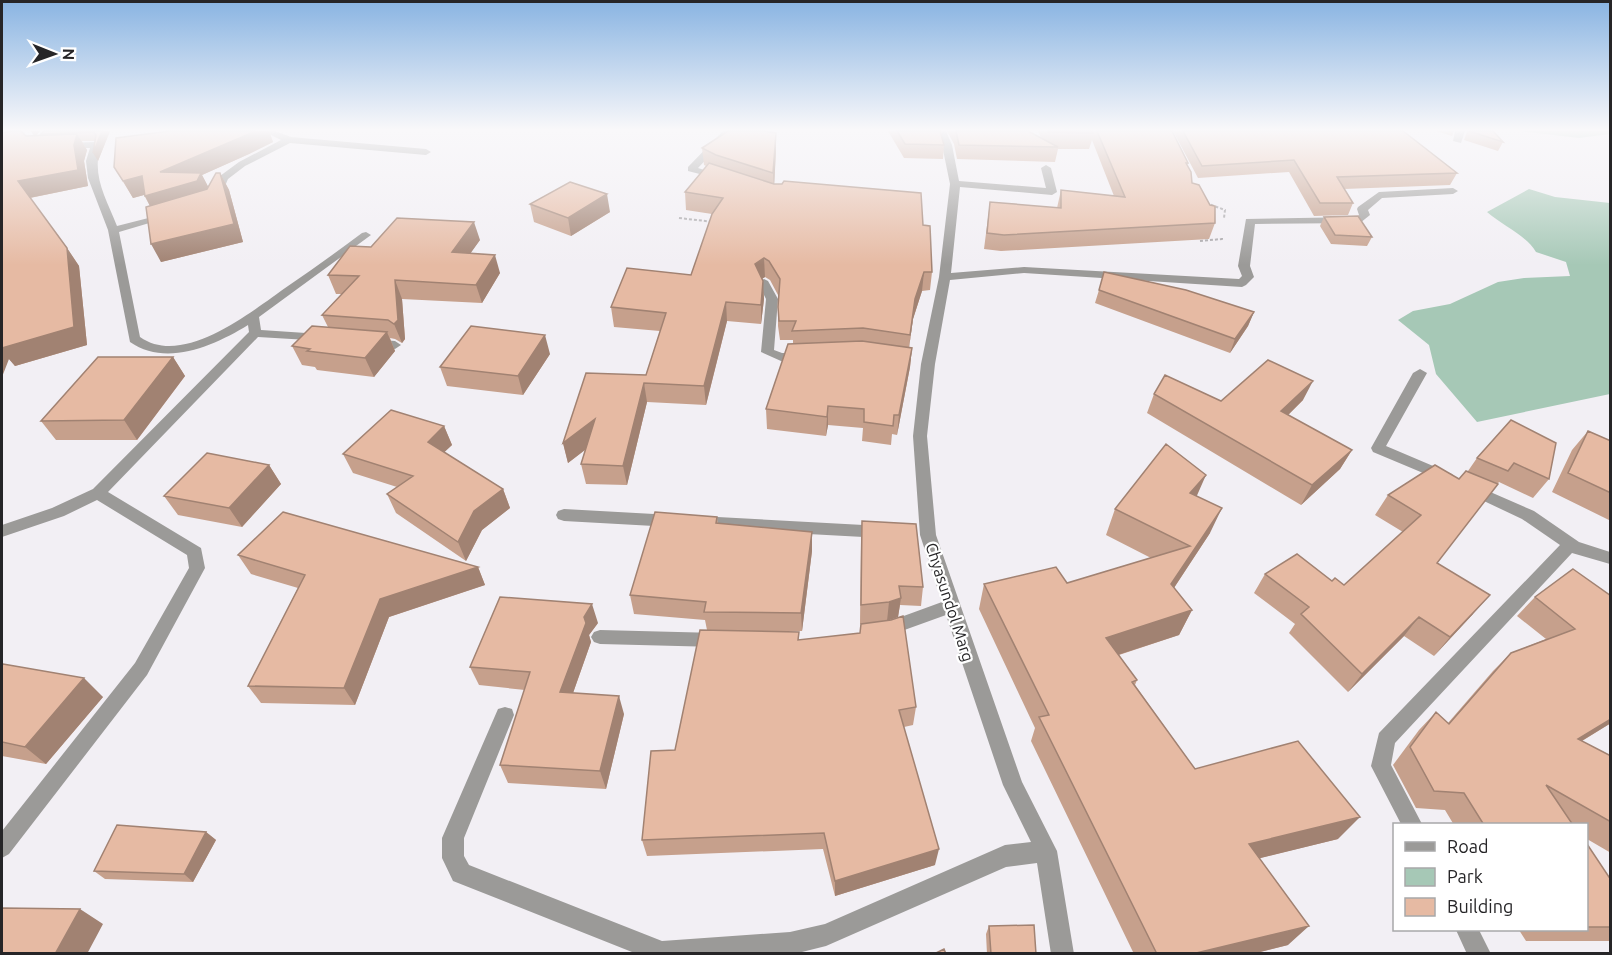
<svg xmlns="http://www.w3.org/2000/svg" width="1612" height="955" font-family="Ubuntu,sans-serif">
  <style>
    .green { fill: #a6c8b6 }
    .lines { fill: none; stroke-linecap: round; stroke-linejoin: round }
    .path { stroke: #a8a6a9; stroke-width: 2; stroke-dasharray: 3 2; stroke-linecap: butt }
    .minor { fill: #9b9a98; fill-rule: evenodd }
    .wall { fill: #c6a08c }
    .shaded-wall { fill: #a18272 }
    .building { fill: #e6baa3; stroke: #a18272; stroke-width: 1.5 }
    .labels { text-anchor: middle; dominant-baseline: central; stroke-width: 4.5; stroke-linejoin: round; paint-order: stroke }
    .street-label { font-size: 16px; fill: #262527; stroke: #fff }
  </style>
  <rect width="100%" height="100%" fill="#f2eff4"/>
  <path class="green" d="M1520,131H1610V134L1579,138Z
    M1529,189L1555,197L1610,203V394L1477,422L1436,374L1429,345L1398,320L1413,311L1450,304L1498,282L1524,278L1570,276L1566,262L1536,252C1526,235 1503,226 1487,212Z"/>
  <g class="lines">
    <path class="path" d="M1206,203L1225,210L1224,218
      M679,218L714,222
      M1200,241L1222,239V237"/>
    <path class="minor" d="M263,131H275L291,137L426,149L431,152L426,155L290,143L245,166L228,179L219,200H211L210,198L220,176L239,162L281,140Z
      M723,131H733L698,168L723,176V180L688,171V167Z
      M936,131H946L952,145L959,181L1046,188L1041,168L1046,165L1051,168L1057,192L1052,195L960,187L951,273L1024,267L1239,279L1242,276L1238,266L1246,219L1357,217L1359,215L1357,209L1358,207L1379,192L1453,188L1458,191L1453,194L1382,198L1368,210L1370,215L1360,223L1255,224L1250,266L1254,277L1246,285L1242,287L1024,273L950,280L935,364L927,436L936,535L1022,782L1057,851L1074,954H1051L1037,863L1006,867L826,946L794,954H637L453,881L442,858V838L498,709L505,707L512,709L514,715L464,838V856L469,865L662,941L790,932L825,924L1005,845L1031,842L1003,785L946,615L885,637L879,635L876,630L879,625L942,602L920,535L913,436L921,364L939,277L950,184L942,145Z
      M1455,131H1465L1461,143L1453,141Z
      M64,143L96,142L101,145C91,175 106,198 117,226L168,213L173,216L119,232L140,337C184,368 252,311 288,286C313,269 338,251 362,233L366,232L371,235L259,317L261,330L321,334L327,338L325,341L258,337L108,492L201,548L205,568L147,675L9,854L2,858V831L135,663L189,568L187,555L97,500L64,516L2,537V525L52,508L93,489L249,332L248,325C214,346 166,367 130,342L108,230L88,178L86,161L90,148H61L59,146Z
      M764,279L768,281L778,299L774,350L782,353H807L808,356L807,359L781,361L761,352L766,299L758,283Z
      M371,339L395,341L401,345L395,349L366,346L365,343Z
      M1420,369L1427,373L1386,446L1452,474L1455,478L1447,483L1373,452L1371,448L1413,373Z
      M1472,484L1534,511L1579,542L1610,552V564L1572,553L1395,743L1391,765L1422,824H1401L1371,766L1379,733L1560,545L1522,519L1467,493L1464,489L1467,485Z
      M564,509L672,515L678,517L680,521L678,525L672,527L564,521L558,519L556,515L558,511Z
      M699,516L882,526L888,528L890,532L888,536L882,538L699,528L693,526L691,522L693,518Z
      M600,630L717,633L723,635L726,640L723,645L717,647L600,644L594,642L591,637L594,632Z
      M1456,930H1479L1491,954H1467Z"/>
  </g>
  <path class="wall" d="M31,131H40L36,136H42L41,134L110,131L98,161L95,141H82L87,150L84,161L88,186L30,198L67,248L79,266L87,345L15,366L9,359L26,136H34Z
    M170,131H269L273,142L249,154L202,175L208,187L220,173L229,190L243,242L161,262L150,206L144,195L133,198L114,167Z
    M888,131H940L944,145L943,159L904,158Z
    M947,131H1028L1041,138L1038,131H1172L1188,163L1187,165L1192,183L1215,223L1209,239L1001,251L984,249L990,202L1057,208L1061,190L1114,196L1092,140L1089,149H1058L1055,162L957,159L954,144Z
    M1173,131H1403L1457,173L1450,185L1344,189L1353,203L1348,215L1314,216L1289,172L1198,178Z
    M1436,131H1454L1452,136Z
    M1467,131H1493L1503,142L1498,151L1464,140L1467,132Z
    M702,148L776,150L774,184L923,225L932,272L930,290L922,291L913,319L909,348H912L910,367L897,435L892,434L891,445L862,441L863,428L828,425L826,436L767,429L766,409L793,344V340H780L778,326V295L770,280L765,277L762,279L764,299L761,324L727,321L706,405L647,402L627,485L586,484L581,464L585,450L568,463L563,443L646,375L660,331L614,327L611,307L691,275L712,214L686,210L685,192L706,166L704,165Z
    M530,204L610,212L571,236L534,222Z
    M1324,217L1372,237L1367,246L1331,244L1320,226Z
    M480,240L470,253L500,273L482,303L402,299L405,339L402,343L395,339L390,338L395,351L374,377L317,370L315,367L302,365L292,346L328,327L322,315L342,294H336L328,275L371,247Z
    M1099,290L1254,312L1248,326L1230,353L1095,303Z
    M550,354L523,395L447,386L440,367Z
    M173,357L185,376L137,440H56L41,421Z
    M1154,394L1221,401L1303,400L1288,415L1352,450L1340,469L1301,505L1147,413Z
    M1511,420L1549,479L1533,498L1499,482L1437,563L1473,614L1434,656L1404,636L1348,692L1289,633L1295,624L1254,593L1265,574L1332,581L1344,585L1403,532L1375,515L1388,495L1459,479L1468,471L1477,458Z
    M444,426L452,445L444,452L503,489L510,508L482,530L466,561L396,513L387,494L397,487L353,473L343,454Z
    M1588,431L1611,441V521L1552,492L1572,450Z
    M269,465L281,484L242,527L178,515L164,496Z
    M1197,496L1210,533L1174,588L1192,610L1179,635L1119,655L1137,680L1135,685L1195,769L1338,839L1260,858L1288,945L1252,954H1134L1031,741L1035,728L979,609L984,584L1067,583L1151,558L1106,535L1115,509Z
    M717,517L718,523L812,532V551L802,631H763L799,640L860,633L861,624L916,707L913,725L904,727L935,865L835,896L823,849L647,856L642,840L675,750L707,630L705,620L634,614L630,595Z
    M862,521L923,587L921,606L900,605L898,617L887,621L860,624L861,540Z
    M238,555L478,567L485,585L389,617L355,705L261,703L248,686L298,588L251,574Z
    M1611,596V723L1582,741L1611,756V853L1587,839V825H1454L1445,810L1416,808L1393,765L1419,730L1436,712L1448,723L1493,671L1511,653L1546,639L1517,616L1535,597Z
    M598,623L589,635L591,642L573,693L624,714L606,789L508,783L500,765L525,690L479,685L470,667Z
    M2,666L103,697L46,764L2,756Z
    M206,832L216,840L193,882L105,879L94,871Z
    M1587,844L1611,880V941H1526L1519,930H1587Z
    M989,926L1036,954H987L986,934Z"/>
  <path class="shaded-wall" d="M31,131H40L35,137Z
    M102,131H110L98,161L93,153Z
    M255,131H269L273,142L249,154L202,175L210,190L154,214L145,196L160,172Z
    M776,133V150L774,190L773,173Z
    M77,134L87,150L84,161L88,186L29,198L18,181L74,145Z
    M220,173L229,190L243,242L161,262L151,244L234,224Z
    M142,176L151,193L133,198L123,181Z
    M607,194L610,212L571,236L568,218Z
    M474,222L480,240L458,271L452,252Z
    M67,248L79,266L87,345L15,366L9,359L2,377V334Z
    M495,255L500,273L482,303L476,285Z
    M764,258L765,277L756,282L755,264Z
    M924,272L922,291L913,319L908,355L915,299Z
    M395,280L402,299L405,339L402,343L394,324Z
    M763,281L764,299L761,324V305Z
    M726,302L727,321L706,405L704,386Z
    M1254,312L1248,326L1230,353L1235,339Z
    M387,332L395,351L374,377L365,358Z
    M545,335L550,354L523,395L518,376Z
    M912,348L910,367L897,435L899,415Z
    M173,357L185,376L137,440L124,420Z
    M1313,381L1303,400L1272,431L1281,411Z
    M644,383L647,402L627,485L623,466Z
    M828,406V425L826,436L827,417Z
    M595,419L599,439L568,463L563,443Z
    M444,426L452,445L435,461L428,442Z
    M1352,450L1340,469L1301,505L1312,485Z
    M269,465L281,484L242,527L229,508Z
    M1206,475L1195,500L1190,493Z
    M503,489L510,508L482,530L466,561L458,542L474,511Z
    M1222,508L1210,533L1160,609L1171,584Z
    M812,532V551L802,631L801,613Z
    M478,567L485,585L389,617L355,705L344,688L380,599Z
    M1490,595L1473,614L1434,656L1450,637Z
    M901,598L898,617L887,621L889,602Z
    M592,604L598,623L589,635L591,642L567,710L560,692L584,617Z
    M1192,610L1179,635L1096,662L1106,638Z
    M1419,617L1404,636L1348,692L1362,674Z
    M84,678L103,697L46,764L25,747Z
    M619,696L624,714L606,789L600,771Z
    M1611,719V723L1557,756L1578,739Z
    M1360,817L1338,839L1232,865L1249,844Z
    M206,832L216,840L193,882L184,874Z
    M939,849L935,865L835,896V881Z
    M80,909L103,924L87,954H55Z
    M1309,926L1288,945L1252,954H1192Z"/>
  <path class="building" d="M12,131H21L26,136L77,134L74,145L78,170L18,181L67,248L74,327L2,348V133Z
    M44,131H102L93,153L96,135L94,132L41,134Z
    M170,131H255L242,137L160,172L201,173L197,181L145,196L142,176L123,181L114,167L116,138Z
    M728,131H763L776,133L773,173L716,155L702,148Z
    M897,131H940L944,145L905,144Z
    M956,131H1028L1058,147L959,145Z
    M1048,131H1092L1093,133L1048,132Z
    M1097,131H1172L1188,163H1186L1191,172L1192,183L1199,185L1210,205L1215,206V223L1004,235L987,233L990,202L1061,208V190L1125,197Z
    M1183,131H1403L1457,173L1337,177L1353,203H1320L1294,160L1202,166Z
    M1469,131H1493L1503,142Z
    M709,163L774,184H782L784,181L921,193L923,225L930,226L932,272H924L915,299L910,335L863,328L792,331L796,321H779L778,307L780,279L769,261L764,258L755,264L763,281L761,305L726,302L704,386L644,383L623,466L581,464L595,419L563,443L586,373L646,375L666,313L611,307L627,268L691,275L712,214L723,198L685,192Z
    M216,173H220L234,224L151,244L146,207L207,189Z
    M570,182L607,194L568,218L530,204Z
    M1358,216L1372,237L1335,235L1324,217Z
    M397,218L474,222L452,252L495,255L476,285L395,280L398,320L394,324L388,320L322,315L359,276L328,275L350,246L371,247Z
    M1104,272L1186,290L1254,312L1235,339L1099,290Z
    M312,326L387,332L365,358L307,351L310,349L292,346Z
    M471,326L545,335L518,376L440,367Z
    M862,341L912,348L899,415H894L893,426L864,422V409L828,406L827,417L766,409L788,344Z
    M98,357H173L124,420L41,421Z
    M1268,360L1313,381L1281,411L1352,450L1312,485L1154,394L1165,375L1221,401Z
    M391,410L444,426L428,442L503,489L474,511L458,542L387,494L413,476L343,454Z
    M1511,420L1556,443L1549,479L1514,463L1508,471L1477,458Z
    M1588,431L1611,441V493L1568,473Z
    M1166,444L1206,475L1190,493L1222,508L1171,584L1192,610L1106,638L1137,680L1132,682L1195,769L1298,741L1360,817L1249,844L1309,926L1192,954H1157L1039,717L1049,715L984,584L1056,567L1067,583L1190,546L1115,509Z
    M207,453L269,465L229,508L164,496Z
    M1435,465L1459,479L1466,471L1498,484L1437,563L1490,595L1450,637L1419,617L1362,674L1301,614L1309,607L1265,574L1297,554L1332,581L1335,578L1344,585L1421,515L1388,495Z
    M283,512L478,567L380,599L344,688L248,686L305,575L238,555Z
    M655,512L717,517L716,523L812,532L801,613L704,612L706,602L630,595Z
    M862,521L916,524L923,587L899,586L901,598L889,602L861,605Z
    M1573,569L1611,596V719L1578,739L1611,756V822L1546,785L1573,825H1484L1464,793L1434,791L1410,747L1436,712L1449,724L1511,653L1575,629L1535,597Z
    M500,597L592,604L584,617L586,623L560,692L619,696L600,771L500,765L530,672L470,667Z
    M903,616L916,707L899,710L939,849L835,881L824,833L642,840L651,751L675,750L700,630L799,632L798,640L860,633L861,624L891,620Z
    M3,664L84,678L25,747L2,742V666Z
    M117,825L206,832L184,874L94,871Z
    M1587,844L1611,880V927H1587Z
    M2,908L80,909L55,954H2Z
    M1034,925L1036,954H991L989,926Z
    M944,949L946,954H934Z"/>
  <linearGradient id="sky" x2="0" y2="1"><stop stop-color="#89b4e2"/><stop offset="0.49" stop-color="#f9f8fa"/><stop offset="1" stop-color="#f9f8fa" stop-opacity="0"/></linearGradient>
  <rect width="1612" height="265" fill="url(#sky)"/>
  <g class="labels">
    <g class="street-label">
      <text transform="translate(950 602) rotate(72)">Chyasundol Marg</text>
    </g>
  </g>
  <rect width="1612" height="955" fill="none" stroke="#262527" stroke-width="6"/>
  <rect x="1393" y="823" width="195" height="108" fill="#ffffff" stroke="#a8a8a9" stroke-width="1.5"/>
  <rect x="1405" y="842" width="30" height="9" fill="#9b9a98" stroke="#a8a8a9" stroke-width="1.5"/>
  <text x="1447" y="853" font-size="18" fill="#262527">Road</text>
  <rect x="1405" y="868" width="30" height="18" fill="#a6c8b6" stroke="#a8a8a9" stroke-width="1.5"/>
  <text x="1447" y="883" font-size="18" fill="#262527">Park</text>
  <rect x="1405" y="898" width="30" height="18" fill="#e6baa3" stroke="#a8a8a9" stroke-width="1.5"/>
  <text x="1447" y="913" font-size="18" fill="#262527">Building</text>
  <g transform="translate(54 54) rotate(91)" stroke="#ffffff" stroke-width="4.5" paint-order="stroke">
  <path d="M0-4.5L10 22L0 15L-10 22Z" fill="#262527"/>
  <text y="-9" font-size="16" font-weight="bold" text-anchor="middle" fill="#262527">N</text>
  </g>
</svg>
